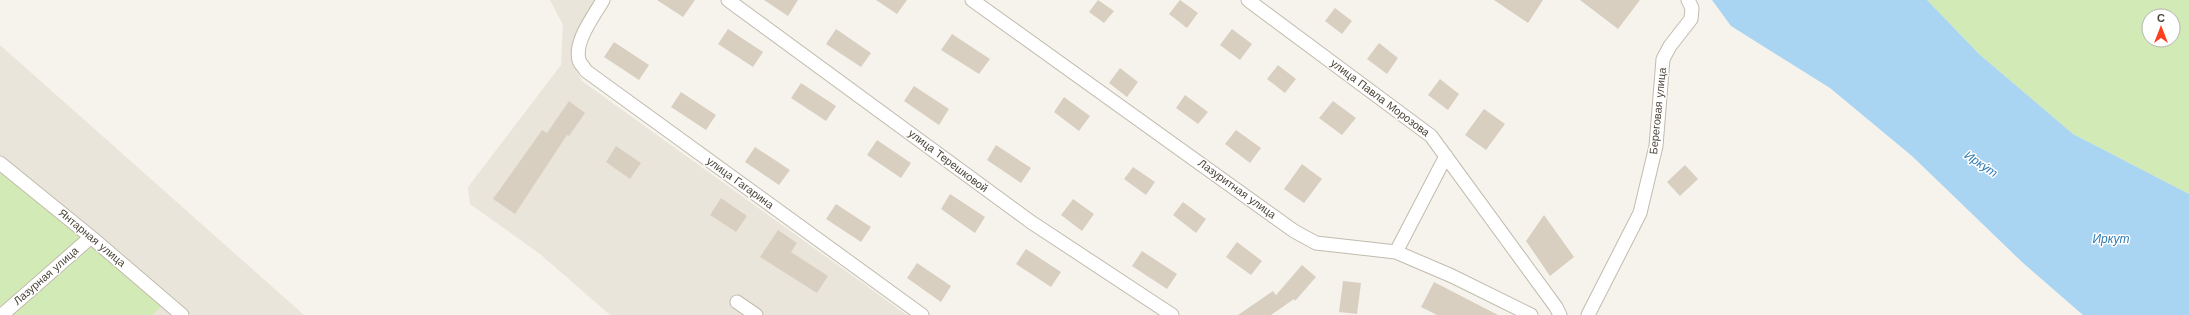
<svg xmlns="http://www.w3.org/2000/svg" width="2189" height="315" font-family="'Work Sans',sans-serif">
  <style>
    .residential { fill: #eae5da }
    .green { fill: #d2eab5; fill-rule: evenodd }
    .water { fill: #a9d4f2 }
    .building { fill: #d8cfc1 }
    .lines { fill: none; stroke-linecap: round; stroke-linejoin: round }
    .street-casing { stroke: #c2bbae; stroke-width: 15 }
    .street { stroke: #fff; stroke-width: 13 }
    .labels { text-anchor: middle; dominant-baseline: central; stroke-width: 3; stroke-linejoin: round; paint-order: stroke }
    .street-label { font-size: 11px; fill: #4b4439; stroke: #fff }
    .water-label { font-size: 12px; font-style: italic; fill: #2e7ab2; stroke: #fff }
  </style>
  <rect width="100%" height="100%" fill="#f6f3ec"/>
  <path class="residential" d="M550,0H603L577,43L573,64L582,81L907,315H610L540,254L470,204L468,187L561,65L563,25Z
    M0,45L304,315H0Z"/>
  <path class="green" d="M1927,0H2189V194L2073,134L1979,54ZM2149,16H2173V40H2149Z
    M0,168L82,236L0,307Z
    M92,246L163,305L152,315H11Z"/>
  <path class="water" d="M1712,0H1927L1979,54L2073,134L2189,194V315H2083L2022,262L1912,156L1830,88L1731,26Z"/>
  <path class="building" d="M657,0H695L683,17Z
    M764,0H798L788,16Z
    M876,0H907L897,14Z
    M1098,0L1114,11L1104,23L1089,12Z
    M1180,0L1198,13L1187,28L1169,14Z
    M1494,0H1543L1528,23Z
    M1580,0H1640L1618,29Z
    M1335,8L1352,21L1342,34L1325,21Z
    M728,29L763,52L753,67L718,44Z
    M836,29L871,53L861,67L826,44Z
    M1232,29L1252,44L1240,60L1220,45Z
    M952,34L990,59L979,74L941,50Z
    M614,42L649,65L639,80L604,57Z
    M1379,43L1398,58L1387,74L1367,59Z
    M1278,65L1296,79L1285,93L1267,79Z
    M1120,68L1138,82L1127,97L1109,83Z
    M1440,79L1459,94L1448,110L1428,95Z
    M801,83L836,106L826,121L791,98Z
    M914,86L949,109L939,125L904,101Z
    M681,92L716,115L706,130L671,107Z
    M1185,95L1208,112L1198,124L1176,108Z
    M1064,97L1090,116L1079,131L1054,112Z
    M569,101L585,113L569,136L567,135L515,214L493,199L542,130L547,133Z
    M1333,101L1356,118L1342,135L1319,118Z
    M1484,109L1505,124L1486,150L1465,135Z
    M1236,130L1261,148L1250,163L1225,144Z
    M877,140L911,163L901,178L867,155Z
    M996,145L1031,168L1021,183L987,160Z
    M616,146L641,163L630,179L606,162Z
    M755,147L790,170L779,185L745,162Z
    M1302,164L1322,179L1304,203L1284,189Z
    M1685,165L1698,179L1680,196L1667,182Z
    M1133,167L1155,182L1146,195L1124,179Z
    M950,194L985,217L975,233L941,209Z
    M721,198L747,216L736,232L710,215Z
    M1073,199L1094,214L1082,231L1061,215Z
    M1183,202L1206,219L1196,233L1173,215Z
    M836,204L871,227L861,242L826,219Z
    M1544,215L1574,257L1550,276L1526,241Z
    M778,230L797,243L791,252L828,276L817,293L760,257Z
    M1237,242L1262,261L1251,275L1226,257Z
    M1026,249L1061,272L1051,287L1016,264Z
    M1142,251L1177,274L1167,289L1132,266Z
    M917,263L951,286L941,302L907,278Z
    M1302,265L1316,277L1295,301L1294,299L1271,315H1238L1273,291L1276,295Z
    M1343,281L1361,283L1357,314L1339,312Z
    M1434,282L1498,315H1437L1421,307Z"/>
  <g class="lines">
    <defs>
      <path id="street" d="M603,0C594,16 574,41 579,60C580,64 584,67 586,71L922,315
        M728,0L1031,222L1172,315
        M972,0L1294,231L1316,243L1396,252L1452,276L1531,315
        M1248,0L1431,136L1556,307L1560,315
        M0,163L91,237L182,315
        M1396,252L1446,156
        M737,302L756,315
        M2,315L91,237
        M1588,315L1640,213L1656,146L1663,59L1670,46L1691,19L1692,8L1688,0"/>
    </defs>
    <use href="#street" class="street-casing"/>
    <use href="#street" class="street"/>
  </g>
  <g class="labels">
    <g class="street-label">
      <text transform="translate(1380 98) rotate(37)">улица Павла Морозова</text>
      <text transform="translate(1658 111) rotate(-84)">Береговая улица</text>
      <text transform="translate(948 161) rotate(37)">улица Терешковой</text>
      <text transform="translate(740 183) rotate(36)">улица Гагарина</text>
      <text transform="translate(1237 189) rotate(36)">Лазуритная улица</text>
      <text transform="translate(92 238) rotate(40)">Янтарная улица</text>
      <text transform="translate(46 276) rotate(-41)">Лазурная улица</text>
    </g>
    <g class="water-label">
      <text transform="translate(1981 164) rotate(34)">Ирку́т</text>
      <text x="2111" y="239">Иркут</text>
    </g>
  </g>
  <g transform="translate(2161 28)"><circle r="19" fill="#ffffff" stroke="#b7b4b0"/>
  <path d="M0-3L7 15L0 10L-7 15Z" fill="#fc3f1d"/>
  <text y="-6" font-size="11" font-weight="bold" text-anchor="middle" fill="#4b4439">С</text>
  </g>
</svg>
